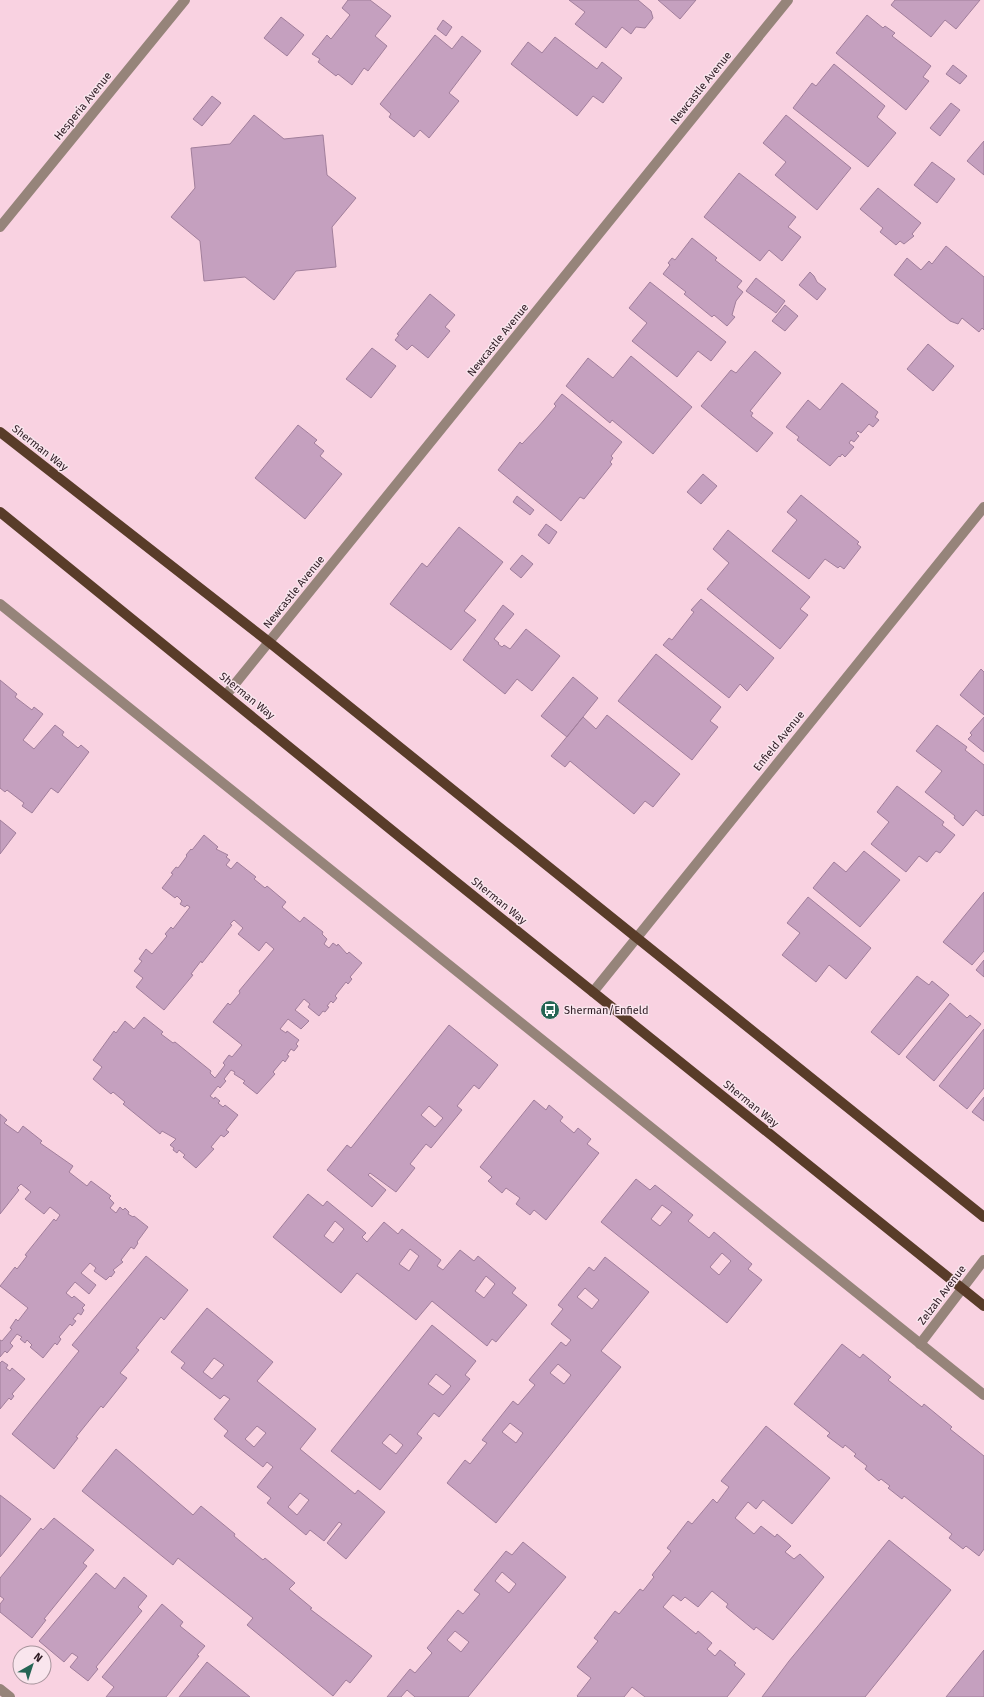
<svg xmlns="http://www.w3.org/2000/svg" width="984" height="1697" font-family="'Fira Sans',sans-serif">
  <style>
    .building { fill: #c5a0bf; stroke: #a17e9b; fill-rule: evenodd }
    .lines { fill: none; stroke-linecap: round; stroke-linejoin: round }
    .minor { stroke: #96847a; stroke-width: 10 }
    .tertiary { stroke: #96847a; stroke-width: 10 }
    .primary { stroke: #593c29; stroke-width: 10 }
    .labels { text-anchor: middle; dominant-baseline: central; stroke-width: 3; stroke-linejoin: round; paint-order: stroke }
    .street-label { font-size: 11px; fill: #2d1b23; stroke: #f9e5ed }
    .poi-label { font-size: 11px; fill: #2d1b23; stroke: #f9e5ed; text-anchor: start }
  </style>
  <rect width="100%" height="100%" fill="#f9d2e1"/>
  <path class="building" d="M348,0H370L391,16L375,36L387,46L368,71L364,68L352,85L338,74L336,76L318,62L320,59L312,54L327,35L331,39L350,15L342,8Z
    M569,0H638L651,11L653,18L645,28L636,27L631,34L622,27L606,48L575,24L585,12Z
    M658,0H696L680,19Z
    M895,0H980L956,29L945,20L931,37L891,5Z
    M867,15L883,28L885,26L895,33L892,36L931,66L923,77L929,81L906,110L836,53Z
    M281,17L304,35L287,56L264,38Z
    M443,20L452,27L446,36L437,29Z
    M435,35L452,49L462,36L481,51L449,93L459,101L429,138L420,130L414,137L389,117L391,114L380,104Z
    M555,37L597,69L602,62L622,78L603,103L593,96L577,116L511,64L528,42L542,53Z
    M834,64L885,106L877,117L896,133L868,167L793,108L812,83L816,86Z
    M953,65L967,76L960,84L946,74Z
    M212,96L221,103L202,126L193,119Z
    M951,103L960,110L940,136L930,128Z
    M254,115L284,139L323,135L327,175L356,198L332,227L336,267L296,271L274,300L245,277L204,281L200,241L171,217L195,188L191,148L230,144Z
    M786,115L851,168L817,210L775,175L786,162L763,143Z
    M984,141V175L967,161Z
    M932,162L955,179L937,203L914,185Z
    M739,173L796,217L788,227L801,237L782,261L769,250L760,261L704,217Z
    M878,188L921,223L912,234L914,236L904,244L900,241L896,245L880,232L883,228L860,209Z
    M692,238L717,258L715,260L742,281L737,287L743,292L736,301L732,315L735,317L727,326L714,315L712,317L684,294L686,292L663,274L670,265L668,263L672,258L675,260Z
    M946,246L984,277V330L982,328L979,332L962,318L958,324L950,321L894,275L907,258L921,270L929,261L932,264Z
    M810,272L814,276L817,282L826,289L817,300L799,285Z
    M756,278L785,301L776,313L746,291Z
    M650,282L726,342L711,361L698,351L677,377L632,341L647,323L629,308Z
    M430,294L455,315L445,327L450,331L428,358L412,345L407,350L395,340L399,335L397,334Z
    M785,305L798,316L785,331L772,321Z
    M928,344L954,366L933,391L907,369Z
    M372,348L396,366L371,398L346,379Z
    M755,351L781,373L750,411L753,413L751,416L773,433L757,452L701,406L731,370L736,373Z
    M631,356L692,407L653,454L612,420L610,423L566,386L588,358L613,378Z
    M842,383L878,412L875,417L879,420L873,427L869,424L861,433L858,431L856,433L859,436L854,442L851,440L849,443L854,447L845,457L842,454L840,457L839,456L830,466L797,440L799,437L786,427L808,400L820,410Z
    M562,394L622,442L611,456L613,458L610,462L612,464L584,499L580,497L561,521L498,470L520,442L522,444L538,427L556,406L554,404Z
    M298,425L317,440L314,443L324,451L320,456L342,474L305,519L255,478Z
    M703,474L717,486L701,504L687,492Z
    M801,495L859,542L857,544L861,547L844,569L840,566L838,568L825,559L809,579L772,551L797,520L787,512Z
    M517,496L534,510L530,515L513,502Z
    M546,524L557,532L549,544L538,535Z
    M459,527L503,562L464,611L476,620L451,650L390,604L422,563L427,567Z
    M728,530L810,597L800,609L808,615L780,649L707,589L729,563L713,549Z
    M522,555L533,564L521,578L510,569Z
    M701,599L774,658L747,691L740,684L729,698L663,645L669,638L672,640L694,612L691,610Z
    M503,605L514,614L494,639L499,643L498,644L502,647L504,645L510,649L526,629L560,656L532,691L517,679L505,694L463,660Z
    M656,654L721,707L710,721L718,727L692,760L618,701Z
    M981,669L984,672V715L960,695Z
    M573,677L598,698L567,737L541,716Z
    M0,680L17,694L15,697L32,710L34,707L43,714L23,740L34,749L55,725L64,732L62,735L78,748L81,745L89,752L58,793L51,788L32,813L22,806L24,803L7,790L5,792L0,788Z
    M607,715L680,774L653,807L645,801L634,814L570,761L565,767L551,756L583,717L596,729Z
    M984,717V752L968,739L972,735L970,733Z
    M937,725L967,747L965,750L984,765V815L983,816L976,810L963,826L954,818L955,816L925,792L942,771L916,751Z
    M897,786L944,822L942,825L955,835L940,853L936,851L927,862L919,856L906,872L871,844L889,822L877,812Z
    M0,820L16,833L0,854Z
    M204,835L218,847L216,849L228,855L226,857L230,860L226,865L231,869L237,862L256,877L254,879L265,888L267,886L286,902L282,907L300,922L304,917L323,932L322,934L327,939L324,944L329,948L333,943L337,946L338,944L347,954L349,952L362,963L350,977L352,979L348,984L346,982L335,996L337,998L333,1003L331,1001L327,1006L329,1007L325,1012L323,1011L319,1016L308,1007L310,1004L304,999L295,1010L309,1021L301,1029L288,1019L280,1029L286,1033L287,1031L299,1040L296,1044L298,1046L294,1051L291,1049L287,1055L289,1056L285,1062L283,1060L273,1072L275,1074L257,1094L243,1083L245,1081L234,1074L235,1072L231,1070L224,1079L226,1081L220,1088L218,1086L210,1096L214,1099L215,1097L220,1101L218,1103L223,1107L225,1105L238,1115L226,1130L229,1132L224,1137L221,1135L211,1147L214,1149L196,1168L183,1157L185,1155L179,1150L177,1153L173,1150L174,1148L170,1145L176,1139L162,1131L160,1134L123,1104L125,1102L113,1092L111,1094L93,1079L102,1067L93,1060L114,1031L116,1033L125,1021L134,1029L144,1017L163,1032L161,1034L173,1043L175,1042L211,1071L210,1073L215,1078L225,1065L223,1063L229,1055L232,1057L242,1045L213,1022L228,1003L230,1005L240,993L239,991L274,949L266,942L259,951L238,934L243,928L234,920L230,924L232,925L202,963L201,961L191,974L193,975L164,1010L136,987L143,978L134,971L142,961L139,959L146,949L152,954L167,936L165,934L171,927L173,929L190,907L187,905L185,907L180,904L182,901L177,896L175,898L162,888L173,874L171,873L176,867L178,868L187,856L186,855L191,849L192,850Z
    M864,851L900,880L860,927L813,888L834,862L846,872Z
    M984,892V951L972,965L943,942Z
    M808,897L871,948L846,979L829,965L816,982L782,955L800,933L787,923Z
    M984,960V977L976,970Z
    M917,976L929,985L932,981L949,995L899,1055L871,1032Z
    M950,1003L967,1018L970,1015L981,1024L934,1081L906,1057Z
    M449,1025L498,1065L479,1089L474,1085L457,1106L462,1110L431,1148L426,1144L410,1164L415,1168L396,1192L370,1173L368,1175L386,1190L372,1207L327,1170L347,1145L351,1148ZM429,1106L443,1118L435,1127L421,1115Z
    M984,1029V1088L967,1109L939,1086Z
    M984,1097V1121L972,1112Z
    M534,1100L546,1110L549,1105L563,1117L560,1121L574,1133L578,1128L591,1139L587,1144L599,1153L546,1220L534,1210L530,1215L516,1204L520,1198L506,1188L502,1193L488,1181L492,1177L480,1167Z
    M0,1114L7,1120L4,1123L18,1133L23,1126L42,1141L40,1143L73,1166L69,1172L87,1186L91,1181L111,1196L109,1198L114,1203L110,1208L116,1213L120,1207L123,1210L125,1208L129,1212L128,1214L133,1217L134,1216L148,1227L137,1242L138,1243L134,1249L131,1247L121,1260L123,1262L113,1270L115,1272L111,1277L110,1276L106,1280L94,1271L96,1268L90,1263L81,1273L96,1285L89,1294L75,1282L66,1293L72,1298L74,1296L85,1305L82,1308L84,1310L81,1315L78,1313L73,1319L76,1321L72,1326L70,1324L59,1337L61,1339L57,1345L55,1343L43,1358L30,1347L32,1345L27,1340L25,1343L20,1339L22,1337L17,1334L10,1343L13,1346L7,1353L5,1351L0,1357V1340L2,1341L12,1329L10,1328L16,1319L18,1321L28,1308L0,1286L15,1267L17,1269L27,1256L25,1255L54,1219L56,1221L60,1215L50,1207L44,1214L25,1199L31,1192L21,1184L17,1188L19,1190L0,1214Z
    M636,1179L650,1190L655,1185L693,1215L688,1221L709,1238L714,1232L752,1264L748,1269L762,1280L727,1323L601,1222ZM662,1205L672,1212L660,1226L651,1219ZM722,1253L731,1261L719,1275L710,1267Z
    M308,1194L323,1206L327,1201L366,1233L362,1237L367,1242L384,1222L398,1234L402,1229L441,1260L437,1266L443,1270L460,1250L474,1261L478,1256L516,1288L512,1293L527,1305L496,1342L492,1339L487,1346L432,1301L416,1320L357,1273L341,1293L273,1237ZM335,1221L344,1229L333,1243L324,1236ZM410,1249L419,1256L409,1271L399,1264ZM486,1276L495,1284L484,1298L475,1291Z
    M146,1256L188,1290L164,1320L161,1317L136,1348L139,1350L120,1373L127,1378L103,1408L101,1406L76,1437L78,1438L54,1469L12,1434L79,1351L72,1345Z
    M605,1257L649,1292L601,1351L621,1367L496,1523L447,1483L465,1460L470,1464L487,1443L482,1440L513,1401L518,1405L535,1385L529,1380L561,1342L566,1346L571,1340L551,1324L563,1309L558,1305L589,1267L594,1271ZM585,1288L599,1300L592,1309L577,1297ZM558,1364L571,1375L564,1384L550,1373ZM510,1423L523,1433L516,1443L502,1432Z
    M207,1308L273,1362L257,1381L316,1429L300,1449L355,1494L358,1490L385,1512L346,1559L327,1543L342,1524L339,1522L324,1541L310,1530L306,1535L267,1503L271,1498L257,1487L273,1467L267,1462L263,1467L224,1436L228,1431L214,1419L230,1399L224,1395L220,1399L181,1368L185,1363L171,1352ZM214,1358L224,1365L212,1379L203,1372ZM257,1426L266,1433L254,1447L245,1439ZM300,1493L309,1500L297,1515L288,1507Z
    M432,1325L476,1361L465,1375L470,1379L439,1417L434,1413L417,1434L422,1438L380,1490L331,1451ZM436,1374L451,1386L443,1395L428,1384ZM390,1434L403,1445L396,1454L382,1443Z
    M842,1344L860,1358L863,1354L891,1377L888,1380L922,1407L924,1404L952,1427L950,1429L984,1456V1549L979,1556L966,1546L963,1549L949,1538L952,1534L904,1496L902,1499L888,1488L890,1486L881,1479L879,1481L865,1469L867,1466L854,1456L856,1454L845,1445L843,1448L827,1436L830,1433L794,1404Z
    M2,1361L8,1365L6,1368L10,1371L12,1368L25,1379L12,1394L14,1396L11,1400L9,1398L0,1409V1363Z
    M766,1426L830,1478L792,1524L763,1500L756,1509L748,1502L735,1518L754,1534L761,1526L775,1537L777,1534L791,1546L785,1552L794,1559L800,1554L824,1577L773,1640L756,1627L754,1630L726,1607L728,1604L712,1591L698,1607L685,1597L681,1601L673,1595L663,1607L696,1634L698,1631L712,1643L707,1649L715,1656L720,1650L736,1663L734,1665L745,1674L727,1697H645L632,1687L624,1697H578L577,1696L591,1678L577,1667L598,1641L594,1638L615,1611L619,1614L640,1589L643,1591L654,1577L652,1575L671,1551L667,1548L688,1521L692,1524L713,1499L717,1503L729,1487L721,1481Z
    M116,1449L193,1515L201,1506L235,1534L234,1536L263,1560L265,1558L295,1583L289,1589L312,1608L310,1609L372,1656L350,1683L346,1680L333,1696L247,1625L253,1618L178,1558L173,1565L82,1491Z
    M0,1495L31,1519L0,1557Z
    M54,1518L94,1550L83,1563L87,1566L44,1619L46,1620L32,1638L0,1612V1604L4,1599L0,1596V1578L41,1528L43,1530Z
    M889,1540L951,1590L865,1697H762L789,1661Z
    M523,1542L566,1577L468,1697H415L407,1690L401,1697H387L410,1669L415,1673L432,1653L427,1648L458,1610L463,1614L480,1594L474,1590L506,1551L512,1555ZM502,1572L516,1584L509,1593L495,1581ZM455,1631L469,1642L461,1652L447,1640Z
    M96,1573L115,1589L124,1577L147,1596L138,1607L142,1611L96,1667L98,1669L88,1681L70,1667L78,1657L72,1653L64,1662L39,1641Z
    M162,1604L183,1622L180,1626L205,1646L197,1655L199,1656L166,1697H106L114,1687L102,1677Z
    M984,1650V1697H946Z
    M207,1662L250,1697H179Z"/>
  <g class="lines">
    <path class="minor" d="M0,227L185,0
      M0,604L984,1395
      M226,695L788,0
      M593,992L984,507
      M0,1689L10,1697"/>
    <path class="tertiary" d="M920,1344L984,1260"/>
    <path class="primary" d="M0,432L269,642L984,1217
      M0,512L405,841L984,1306"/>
  </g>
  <defs>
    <symbol id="bus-disc" viewBox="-11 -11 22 22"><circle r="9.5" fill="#246554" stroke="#f9e5ed"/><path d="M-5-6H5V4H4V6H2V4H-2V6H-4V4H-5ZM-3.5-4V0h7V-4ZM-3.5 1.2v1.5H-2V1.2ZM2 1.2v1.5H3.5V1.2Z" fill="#fff"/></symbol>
  </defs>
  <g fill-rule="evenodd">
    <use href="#bus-disc" x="539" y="999" width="22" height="22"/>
  </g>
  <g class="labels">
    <g class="street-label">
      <text transform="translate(701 88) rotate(-51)">Newcastle Avenue</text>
      <text transform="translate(83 106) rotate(-51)">Hesperia Avenue</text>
      <text transform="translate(498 340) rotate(-51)">Newcastle Avenue</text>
      <text transform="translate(40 448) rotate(38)">Sherman Way</text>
      <text transform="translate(294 592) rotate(-51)">Newcastle Avenue</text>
      <text transform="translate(247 696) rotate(39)">Sherman Way</text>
      <text transform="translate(779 741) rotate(-51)">Enfield Avenue</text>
      <text transform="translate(499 901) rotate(39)">Sherman Way</text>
      <text transform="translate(751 1104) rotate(39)">Sherman Way</text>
      <text transform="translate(942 1295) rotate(-53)">Zelzah Avenue</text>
    </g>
    <g class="poi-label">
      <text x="564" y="1010">Sherman/Enfield</text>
    </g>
  </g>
  <g transform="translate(32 1665) rotate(39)"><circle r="19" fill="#f9e5ed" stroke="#a7949c"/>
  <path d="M0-3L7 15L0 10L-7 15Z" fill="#246554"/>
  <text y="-6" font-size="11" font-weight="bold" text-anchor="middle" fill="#2d1b23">N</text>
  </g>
</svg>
